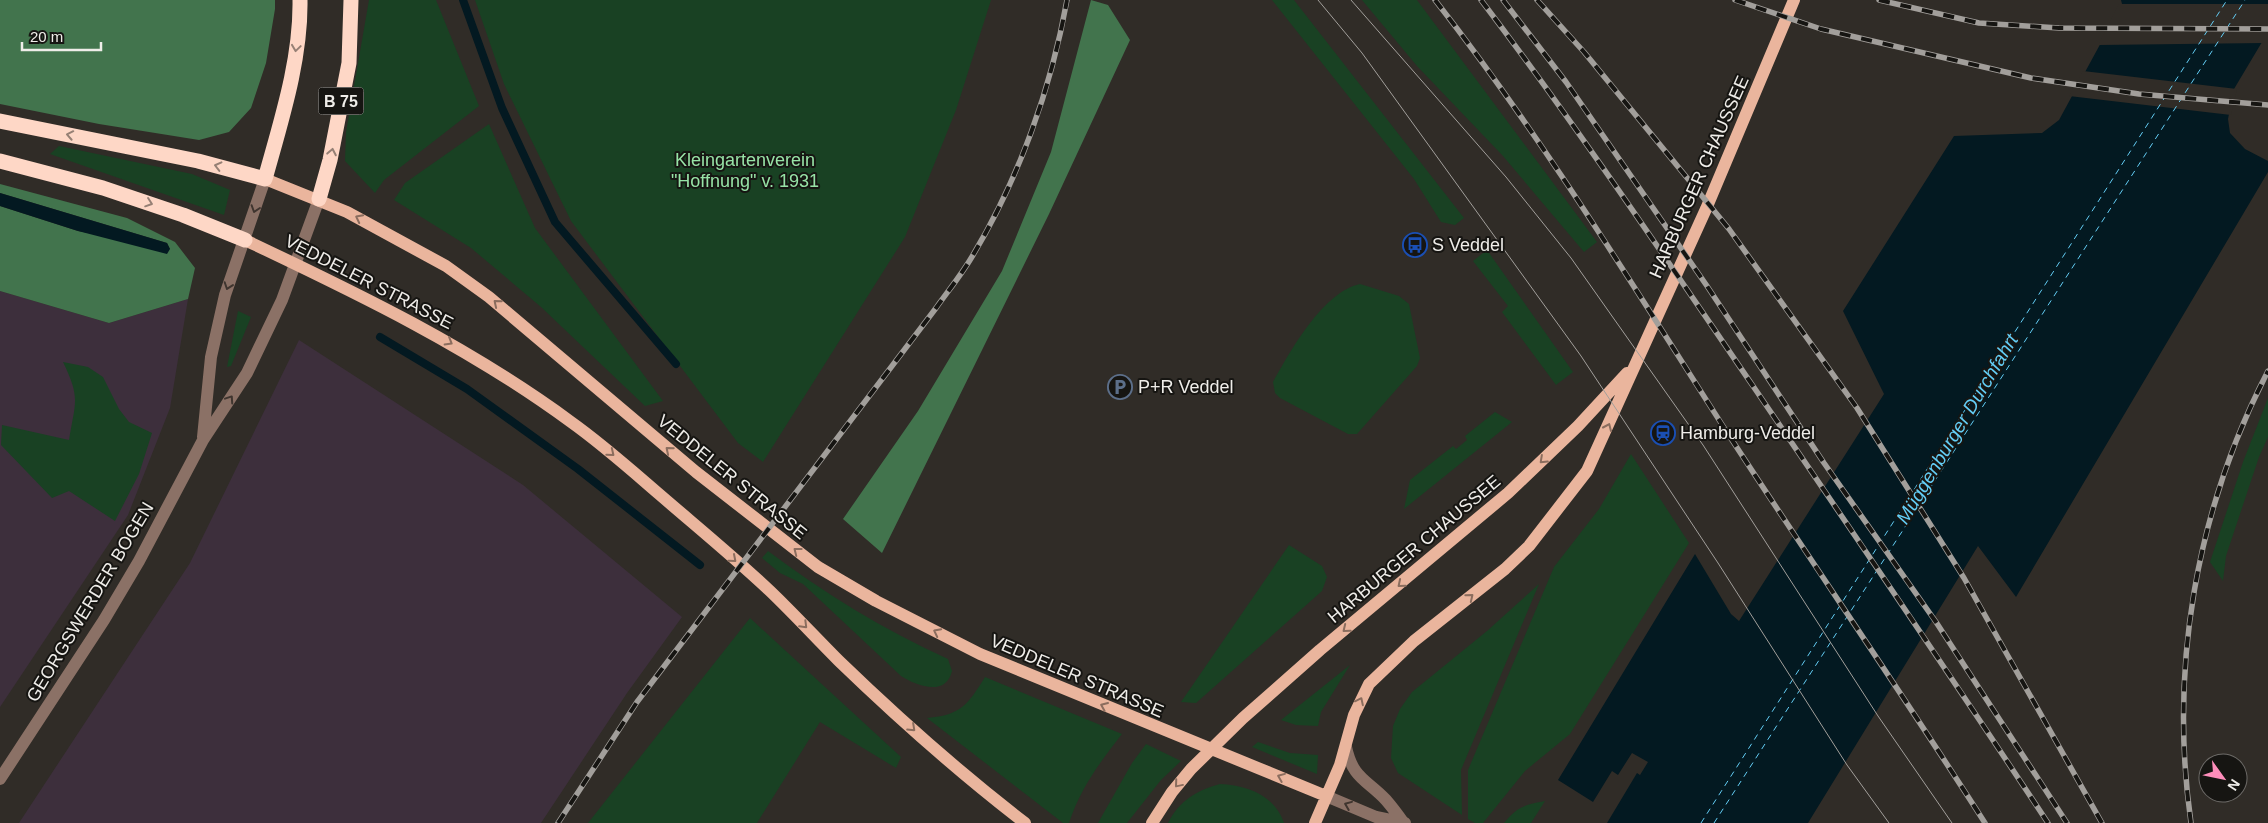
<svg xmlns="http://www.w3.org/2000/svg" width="2268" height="823" font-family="Arial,sans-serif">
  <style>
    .industrial { fill: #3d2f3c }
    .green { fill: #194123 }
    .forest { fill: #42744d }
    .water { fill: #031921 }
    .pier { fill: #302c27 }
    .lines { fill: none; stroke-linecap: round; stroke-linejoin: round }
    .stream { stroke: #031921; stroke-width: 8 }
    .ferry { stroke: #63cdf5; stroke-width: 1; stroke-dasharray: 6 5; stroke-linecap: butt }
    .minor { stroke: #8b7166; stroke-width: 12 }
    .major { stroke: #eab59d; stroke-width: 12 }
    .highway { stroke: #fed7c6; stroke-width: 15 }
    .tram { stroke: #a29f9b; stroke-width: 1 }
    .rail-casing { stroke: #a29f9b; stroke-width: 5.5 }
    .rail { stroke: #161512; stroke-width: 4; stroke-dasharray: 11; stroke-linecap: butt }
    .oneway { stroke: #968075 }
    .oneway2 { stroke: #3f352f }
    .oneway3 { stroke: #8b6d5e }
    .labels { text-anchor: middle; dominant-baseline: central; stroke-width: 4; stroke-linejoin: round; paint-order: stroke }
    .shield { fill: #161512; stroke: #aeaca8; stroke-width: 1 }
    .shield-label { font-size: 16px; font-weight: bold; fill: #efede9 }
    .park-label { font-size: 18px; fill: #97e3a6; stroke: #161512 }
    .street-label { font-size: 18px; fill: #efede9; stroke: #161512 }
    .poi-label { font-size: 18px; fill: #efede9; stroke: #161512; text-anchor: start }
    .water-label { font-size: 19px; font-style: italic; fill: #63cdf5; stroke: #161512 }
  </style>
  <rect width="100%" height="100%" fill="#302c27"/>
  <path class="industrial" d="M0,291L109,323L188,299L170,408L128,515L0,707Z
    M299,340L523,485L682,617L627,693L541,823H19L190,563Z"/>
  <path class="green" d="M369,0H436L479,106L384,180L375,193L345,161L346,132Z
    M475,0H991L956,110L905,237L763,462L738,443L571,221L504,84Z
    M1272,0H1294L1464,218L1455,225L1441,222L1414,179Z
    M1362,0H1417L1597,242L1584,252L1503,156L1417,66Z
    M489,124L535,228L663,401L645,406L541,307L471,248L394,200L405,183Z
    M59,146L192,174L230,190L224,215L50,154Z
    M1487,250L1573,372L1556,385L1502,312L1508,306L1473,261Z
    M1360,284L1399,296L1409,304L1420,358L1417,366L1357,434H1348L1280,398L1275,393L1273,382C1291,350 1323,292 1360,284Z
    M238,311L251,317L231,366L227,367Z
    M63,362L88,367L103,377L119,409L129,422L152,433L139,474L115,521L69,491L52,498L1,445L2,425L69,440C75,402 81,399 63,362Z
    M2268,398V437L2259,457L2226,556L2223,581L2210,562L2243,462Z
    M1495,412L1512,422L1404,509L1410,480L1453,446L1456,449L1467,440L1465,436Z
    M1631,454L1689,543L1570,734L1525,771L1483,823H1475L1468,819V770L1554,567L1599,509Z
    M1289,545L1322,566L1327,577L1322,591L1196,703L1181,702Z
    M768,551C824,593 884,630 948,659L952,671C946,697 917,686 901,676L803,584L780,573L762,558Z
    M1539,584L1461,770L1462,815L1398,773L1391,758L1393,726L1400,709L1412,692L1487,631Z
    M750,618L901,757L896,768L820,722L757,823H588Z
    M1350,665L1321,712L1318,726L1296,725L1281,720Z
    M985,677L1122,734C1100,762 1080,789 1069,823H1063L927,718C962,715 968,704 985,677Z
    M1258,742L1290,753L1318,755L1317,774L1252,747Z
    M1146,744L1181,761L1161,780L1127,823H1098L1132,763Z
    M1220,784C1246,785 1275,795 1284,823H1168C1179,801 1197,790 1220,784Z
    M1545,801L1531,823H1504C1518,806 1524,805 1545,801Z"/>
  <path class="forest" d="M0,0H275V9L266,63L251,108L229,132L199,140L99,124L0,104Z
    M1091,0L1108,5L1130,40L1049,214L882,553L843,519L918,411L1002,271L1051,152Z
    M0,184L127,218L175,242L195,268L188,299L109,323L0,291V206L78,231L170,249L167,243L0,193Z"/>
  <path class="water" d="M2121,0H2268V32L2234,89L2228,119L2230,133L2245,149L2268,161V172L2016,597L1978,546L1808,823H1607L1637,773L1640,775L1648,762L1632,753L1618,775L1612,771L1593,802L1558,780L1695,554L1731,614L1739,621L1884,394L1843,311L1954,136L2042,133L2059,120L2122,4Z
    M0,193L167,243L170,249L167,254L78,231L0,206Z"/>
  <path class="pier" d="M2119,4H2268V37L2264,43L2098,45Z
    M2083,71L2237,89L2231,115L2069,96Z"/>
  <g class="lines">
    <path class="stream" d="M463,0L502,108L555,222L676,364
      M380,337L467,389L578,469L700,565"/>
    <path class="ferry" d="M1701,823L2227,0
      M1714,823L2245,0"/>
    <path class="minor" d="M203,437L211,357L225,295L265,179
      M1346,747C1353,779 1366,779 1386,800C1392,807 1398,815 1403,822
      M0,779L104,620L139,561L203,440L247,373L282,300L319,199
      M1326,796L1376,817L1405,823"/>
    <path class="major" d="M265,179L347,212L446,266L489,297L696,472L818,567L876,601L980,654L1326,796
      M245,240C359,294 469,347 571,422C602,444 630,469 659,494C696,526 734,557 770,591C794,614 816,638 839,661C898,718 960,773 1025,823
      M1152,823L1172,792L1191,769L1243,718L1320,650L1508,493L1578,426L1627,373
      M1315,823L1340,765L1354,715L1369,684L1414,641L1505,569L1529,546L1587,471L1706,209L1794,0"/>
    <path class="highway" d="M0,121L198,161L265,179C281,121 301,60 300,0
      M0,161L103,188L183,215L245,240
      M319,199L330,160L349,63L351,0"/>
    <path class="tram" d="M1318,0L1362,53L1581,356L1718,563L1847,765L1889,823
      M1351,0L1506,177L1571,258L1703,445L1878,716L1952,823"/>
    <defs>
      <path id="rail" d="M1435,0C1543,138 1635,289 1730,437C1814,566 1902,693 1985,823
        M1481,0C1576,125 1664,256 1753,386C1852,531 1951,676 2048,823
        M1503,0L1566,82L1707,286L1824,463L1936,622L2067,823
        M1537,0L1584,52L1729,229L1857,408L1964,578L2102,823
        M1735,0L1821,29L2031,78L2139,94L2268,105
        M1879,0L1979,23L2059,28L2268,29
        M558,823L637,702L936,308C948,291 962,274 973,255C1019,178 1051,89 1067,0
        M2191,823C2169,668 2196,510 2268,371"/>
    </defs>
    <use href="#rail" class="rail-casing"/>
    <use href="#rail" class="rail"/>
  </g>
  <defs><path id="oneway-chevron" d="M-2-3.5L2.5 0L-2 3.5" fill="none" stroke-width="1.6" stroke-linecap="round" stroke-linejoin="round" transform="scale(1.25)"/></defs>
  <g class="oneway">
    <use href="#oneway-chevron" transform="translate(296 48) rotate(98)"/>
    <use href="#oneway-chevron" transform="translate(70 135) rotate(-169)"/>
    <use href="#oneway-chevron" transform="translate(332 152) rotate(-79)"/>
    <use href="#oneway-chevron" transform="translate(218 166) rotate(-166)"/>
    <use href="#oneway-chevron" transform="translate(149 203) rotate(19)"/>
  </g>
  <g class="oneway2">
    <use href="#oneway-chevron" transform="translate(255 209) rotate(108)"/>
    <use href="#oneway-chevron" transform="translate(228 286) rotate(109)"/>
    <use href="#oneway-chevron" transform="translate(230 399) rotate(-56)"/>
    <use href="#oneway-chevron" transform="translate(1348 805) rotate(-158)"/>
  </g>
  <g class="oneway3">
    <use href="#oneway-chevron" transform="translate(359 218) rotate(-153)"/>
    <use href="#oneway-chevron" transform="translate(497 303) rotate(-140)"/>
    <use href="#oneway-chevron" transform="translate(449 342) rotate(31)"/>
    <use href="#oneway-chevron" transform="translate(1608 427) rotate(-66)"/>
    <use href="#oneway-chevron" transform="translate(669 450) rotate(-140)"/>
    <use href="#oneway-chevron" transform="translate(611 453) rotate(39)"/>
    <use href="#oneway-chevron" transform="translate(1543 460) rotate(137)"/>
    <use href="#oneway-chevron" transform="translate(797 551) rotate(-142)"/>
    <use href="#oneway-chevron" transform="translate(733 559) rotate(41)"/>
    <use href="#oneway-chevron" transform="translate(1401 584) rotate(140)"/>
    <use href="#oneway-chevron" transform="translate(1470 597) rotate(-39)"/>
    <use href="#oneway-chevron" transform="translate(804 625) rotate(45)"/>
    <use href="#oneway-chevron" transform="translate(1346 629) rotate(141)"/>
    <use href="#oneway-chevron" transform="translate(937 632) rotate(-153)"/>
    <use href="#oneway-chevron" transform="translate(1360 701) rotate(-64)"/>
    <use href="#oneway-chevron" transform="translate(1104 706) rotate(-157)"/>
    <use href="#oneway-chevron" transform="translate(912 728) rotate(43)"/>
    <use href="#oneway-chevron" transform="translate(1281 777) rotate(-158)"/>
    <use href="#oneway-chevron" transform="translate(1178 784) rotate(130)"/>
  </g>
  <defs>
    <symbol id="bus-ring" viewBox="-11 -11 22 22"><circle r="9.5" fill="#161512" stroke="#1a4fb4" stroke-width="1.5"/><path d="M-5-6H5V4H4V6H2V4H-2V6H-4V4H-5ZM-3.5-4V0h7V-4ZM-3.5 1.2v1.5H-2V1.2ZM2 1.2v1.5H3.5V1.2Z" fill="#1a4fb4"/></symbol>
    <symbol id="parking-ring" viewBox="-11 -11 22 22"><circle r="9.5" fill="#161512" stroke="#5c6f8a" stroke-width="1.5"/><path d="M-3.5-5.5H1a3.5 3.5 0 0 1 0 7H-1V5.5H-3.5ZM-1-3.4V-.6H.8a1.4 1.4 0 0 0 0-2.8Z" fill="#5c6f8a"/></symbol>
    <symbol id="station-ring" viewBox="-11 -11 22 22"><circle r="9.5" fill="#161512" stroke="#1a4fb4" stroke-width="1.5"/><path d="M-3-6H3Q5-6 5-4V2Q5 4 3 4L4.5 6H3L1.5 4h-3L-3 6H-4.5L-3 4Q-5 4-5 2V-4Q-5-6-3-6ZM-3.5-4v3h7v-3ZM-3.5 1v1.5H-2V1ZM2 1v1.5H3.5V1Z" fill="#1a4fb4"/></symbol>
  </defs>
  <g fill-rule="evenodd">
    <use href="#bus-ring" x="1401" y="231" width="28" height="28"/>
    <use href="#parking-ring" x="1106" y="373" width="28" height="28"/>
    <use href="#station-ring" x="1649" y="419" width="28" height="28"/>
  </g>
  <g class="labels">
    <rect class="shield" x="318.5" y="87.5" width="45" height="27" rx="4"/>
    <g class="shield-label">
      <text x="341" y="101">B 75</text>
    </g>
    <g class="park-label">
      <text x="745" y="160">Kleingartenverein<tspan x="745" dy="21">"Hoffnung" v. 1931</tspan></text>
    </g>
    <g class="street-label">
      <text transform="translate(1699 177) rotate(-66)">HARBURGER CHAUSSEE</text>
      <text transform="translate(369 282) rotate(27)">VEDDELER STRASSE</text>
      <text transform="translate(732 477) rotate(39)">VEDDELER STRASSE</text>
      <text transform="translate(1414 549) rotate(-40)">HARBURGER CHAUSSEE</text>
      <text transform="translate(90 602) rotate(-59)">GEORGSWERDER BOGEN</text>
      <text transform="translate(1077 676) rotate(23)">VEDDELER STRASSE</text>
    </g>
    <g class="poi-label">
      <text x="1432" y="245">S Veddel</text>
      <text x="1138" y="387">P+R Veddel</text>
      <text x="1680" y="433">Hamburg-Veddel</text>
    </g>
    <g class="water-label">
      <text transform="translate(1957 429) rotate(-59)">Müggenburger Durchfahrt</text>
    </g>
  </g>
  <g transform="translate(2223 778) rotate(123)"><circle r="24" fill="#161512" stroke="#6d6b68"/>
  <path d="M0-4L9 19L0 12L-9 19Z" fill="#fe8ebb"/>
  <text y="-8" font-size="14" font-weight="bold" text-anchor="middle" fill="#efede9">N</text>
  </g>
  <path d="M22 42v8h79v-8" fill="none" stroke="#efede9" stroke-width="2.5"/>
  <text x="30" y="42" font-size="15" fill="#efede9" stroke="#161512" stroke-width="4" paint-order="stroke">20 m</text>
</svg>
